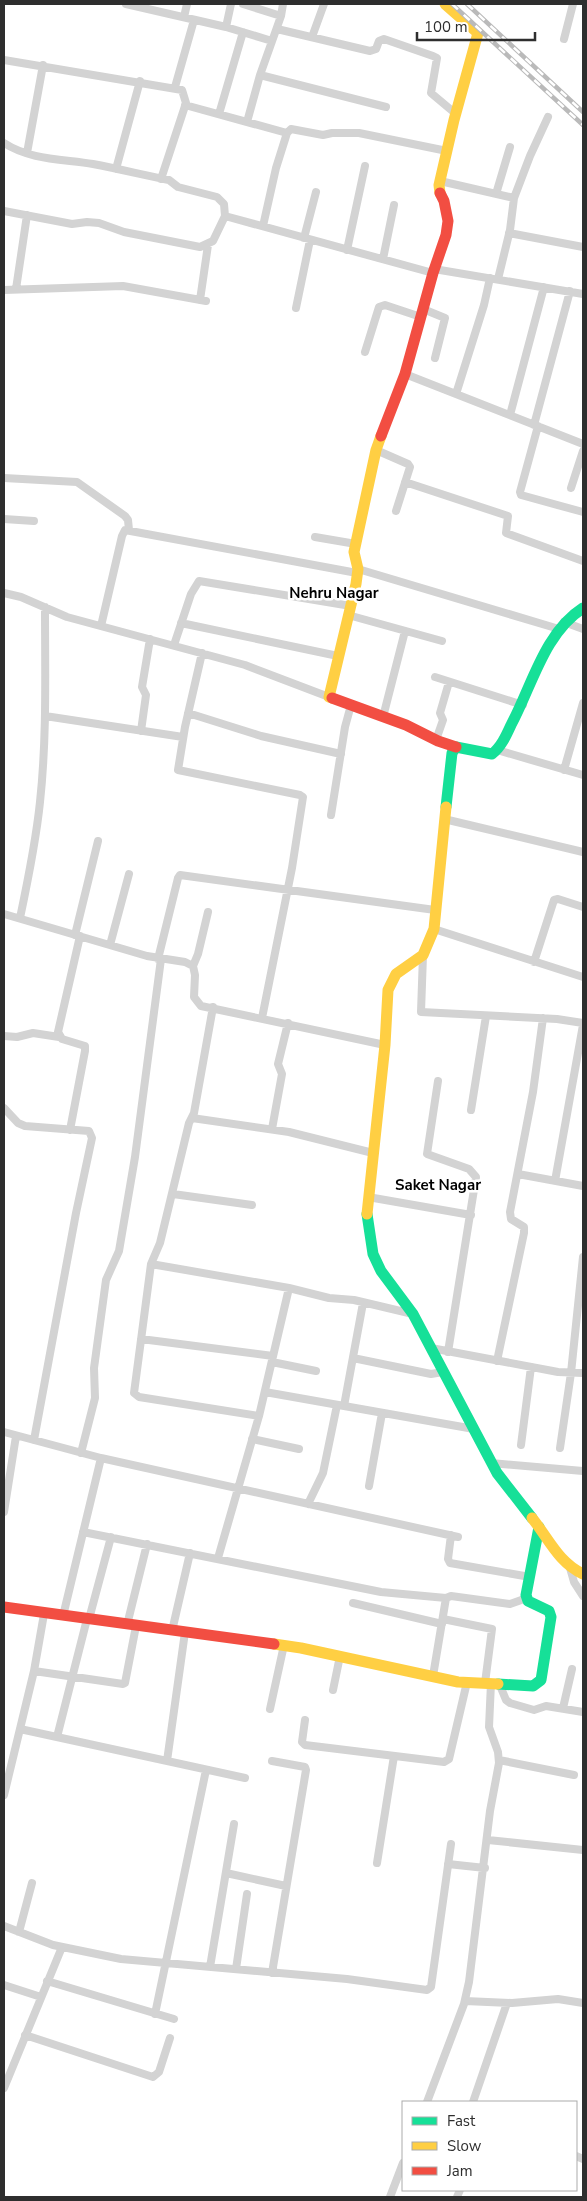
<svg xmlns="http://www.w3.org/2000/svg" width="587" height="2201" font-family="'Nunito Sans',sans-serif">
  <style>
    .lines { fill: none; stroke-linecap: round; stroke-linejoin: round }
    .street { stroke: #d3d3d3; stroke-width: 8 }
    .fast { stroke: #16e098; stroke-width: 11 }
    .slow { stroke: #ffcf43; stroke-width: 11 }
    .jam { stroke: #f24e42; stroke-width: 11 }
    .rail-casing { stroke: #bababa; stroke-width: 4.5 }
    .rail { stroke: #fff; stroke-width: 2.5; stroke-dasharray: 8; stroke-linecap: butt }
    .labels { text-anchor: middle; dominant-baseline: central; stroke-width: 5; stroke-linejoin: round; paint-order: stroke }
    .neighbourhood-label { font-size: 15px; font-weight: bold; fill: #000; stroke: #fff }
  </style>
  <rect width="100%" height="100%" fill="#fff"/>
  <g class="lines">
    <path class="street" d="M126,4L226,27L272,41
      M243,4L281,16
      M184,17L187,4
      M226,27L231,4
      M277,29L370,51L376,49L379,41L384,39L433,56L437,58L431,93L456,114
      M312,37L324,4
      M564,39L573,4
      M4,60L182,90L186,103L161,179
      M260,75L386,107
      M175,87L194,20
      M185,105L287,133
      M219,114L243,32
      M247,122L260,75L281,16L283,4
      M4,143C30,160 63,159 93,164C119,169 144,175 169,180L178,187L217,197L224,204L225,216
      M27,153L43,65
      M116,169L140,81
      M440,181L514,198
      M496,194L510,147
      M4,211L72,224L87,222L99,223L124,232L200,247L213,241L225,216L433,273
      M263,226L276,168L287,133L291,129L323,135L332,133H359L447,151
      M509,233L583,247
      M304,238L316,192
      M347,250L365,166
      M383,259L394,205
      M434,269L583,294
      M498,279L510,230L514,198L530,156L548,117
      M16,289L27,215
      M4,290L123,286L206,301
      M200,300L208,245
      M296,308L310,240
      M423,309L445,318L435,358
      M365,352L379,307L385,305L421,317
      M405,374L583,444
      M456,394L484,305L490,278
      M510,415L544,287
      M534,425L570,291
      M538,426L520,492L521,495L583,512
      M376,450L408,464L410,467L396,511
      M4,478L77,482L125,516L128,520L129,530
      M405,482L508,516L506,533L583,561
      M571,488L583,451
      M4,519L34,521
      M315,537L356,544
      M358,569L559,629
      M4,593L21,597L67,617L245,665L329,697
      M348,615L442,641
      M564,622L583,629
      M181,623L338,656
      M101,626L122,536L125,530L357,573
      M174,645L191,594L199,581L351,606
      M202,653L185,727L178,770L300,795L303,797L292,868L262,1018
      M435,677L523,705
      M188,713L261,736L341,754
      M45,716L183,737
      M383,717L405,631
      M141,731L146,695L142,687L150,639
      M436,740L443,720L440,713L449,682
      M497,750L583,775
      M564,770L583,703
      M331,815L345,727L351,705
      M444,819L583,852
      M4,914L147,956L185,962L193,966L195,975L194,997L201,1006L385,1045
      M20,918C28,880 36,841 40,802C47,737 45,672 45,607
      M434,929L583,977
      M75,935L98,841
      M110,945L129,874
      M423,955L421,1012L557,1019L583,1023
      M158,959L178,878L180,875L435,910
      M534,962L554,900L558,899L583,907
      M193,966L198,954L208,912
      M213,1007L194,1113L189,1123L160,1243L151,1264L134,1393L139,1397L259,1416
      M4,1036L17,1037L33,1033L59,1037
      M438,1081L427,1154L469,1169L476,1177L448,1352
      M4,1108L18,1123L25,1126L89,1131L92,1138L76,1213L34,1440
      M471,1110L486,1016
      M192,1118L289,1132L373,1153
      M272,1129L282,1074L278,1064L288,1023
      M70,1130L85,1051V1046L62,1039L58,1032L80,936
      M518,1174L583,1186
      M555,1181L583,1025
      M173,1194L252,1205
      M368,1197L471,1215
      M151,1264L289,1288L329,1298L354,1300L413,1314
      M141,1339L273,1356
      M431,1348L558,1372L583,1373
      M353,1358L431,1374L443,1372
      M497,1361L524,1233V1227L511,1219L510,1212L533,1092L543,1018
      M272,1362L316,1371
      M265,1392L474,1429
      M344,1406L363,1303
      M4,1432L101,1458L458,1537
      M252,1439L299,1449
      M521,1445L531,1367
      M560,1448L571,1373L583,1257
      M81,1453L95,1398L94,1368L106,1280L119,1251L135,1157L161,959
      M491,1463L583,1471
      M369,1486L382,1413
      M308,1504L323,1473L337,1405
      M4,1512L16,1436
      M83,1532L381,1592L446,1598L433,1676
      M451,1535L448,1559L450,1563L530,1577
      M218,1558L259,1416L289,1288
      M570,1568L574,1582L583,1596
      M446,1598L451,1596L510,1604L527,1598
      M353,1603L442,1624
      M63,1616L101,1458
      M89,1619L111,1537
      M443,1619L492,1629L485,1683
      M127,1625L147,1544
      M172,1631L190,1553
      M34,1671L123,1684L125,1683L136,1626
      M499,1683L506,1700L510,1703L534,1710L546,1706L583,1712
      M333,1690L340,1656
      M563,1708L572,1669
      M270,1709L284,1645
      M305,1720L302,1742L305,1745L444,1762L449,1759L467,1682
      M20,1729L245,1778
      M57,1737L87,1619
      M499,1760L574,1775
      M167,1761L185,1632
      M4,1795L34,1671L44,1614
      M488,1840L583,1850
      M377,1863L394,1756
      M448,1864L485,1868
      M226,1873L286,1886
      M4,1926L53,1945L121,1959L347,1979L427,1990L431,1987L451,1844
      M19,1932L32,1883
      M210,1967L234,1824
      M236,1969L247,1894
      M272,1973L306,1770L305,1767L272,1761
      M47,1981L174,2019
      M4,1985L41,1997
      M465,2001L512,2003L558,1999L583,2003
      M155,2014L206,1770
      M25,2035L153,2077L159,2072L170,2038
      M4,2088L62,1947
      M427,2102L464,2004L469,1982L490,1811L499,1763L498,1752L489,1727L491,1683
      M473,2102L507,2003
      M576,2156L583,2159
      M390,2197L403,2163
      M457,2197L460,2190"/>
    <path class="fast" d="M446,807L452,753L456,747L492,754C501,747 506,736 511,725C532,686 544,633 583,608
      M367,1214L373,1254L381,1271L413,1314L497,1473L532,1518
      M498,1684L533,1686L541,1680L551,1617L549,1611L528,1601L526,1595L539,1527"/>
    <path class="slow" d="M440,193L439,185L454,120L478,33L445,4
      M332,698L329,697L356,584L358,569L354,552L376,450L381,436
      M367,1214L385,1045L388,990L396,974L423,955L434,929L446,807
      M532,1518C549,1539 558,1562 583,1574
      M274,1644L301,1648L458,1682L498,1684"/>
    <path class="jam" d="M381,436L405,374L433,273L446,235L448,221L444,201L440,193
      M332,698L406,725L438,741L456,747
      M4,1607L274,1644"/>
    <defs>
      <path id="rail" d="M452,4L583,125
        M467,4L583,112"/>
    </defs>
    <use href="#rail" class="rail-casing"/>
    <use href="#rail" class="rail"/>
  </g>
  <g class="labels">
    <g class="neighbourhood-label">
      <text x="334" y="593">Nehru Nagar</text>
      <text x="438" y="1185">Saket Nagar</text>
    </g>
  </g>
  <rect width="587" height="2201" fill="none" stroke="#2e2e2e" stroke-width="10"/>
  <rect x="402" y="2101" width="175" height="90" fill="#ffffff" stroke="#ababab"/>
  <rect x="412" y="2117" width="25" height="8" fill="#16e098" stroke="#ababab"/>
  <text x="447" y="2126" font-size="15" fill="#2e2e2e">Fast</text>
  <rect x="412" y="2142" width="25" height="8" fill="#ffcf43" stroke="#ababab"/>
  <text x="447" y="2151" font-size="15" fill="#2e2e2e">Slow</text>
  <rect x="412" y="2167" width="25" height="8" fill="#f24e42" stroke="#ababab"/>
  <text x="447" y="2176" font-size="15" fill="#2e2e2e">Jam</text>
  <path d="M417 32v8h118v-8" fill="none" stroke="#2e2e2e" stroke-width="2.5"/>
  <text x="424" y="32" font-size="15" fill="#2e2e2e" stroke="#ffffff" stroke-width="4" paint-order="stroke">100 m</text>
</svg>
